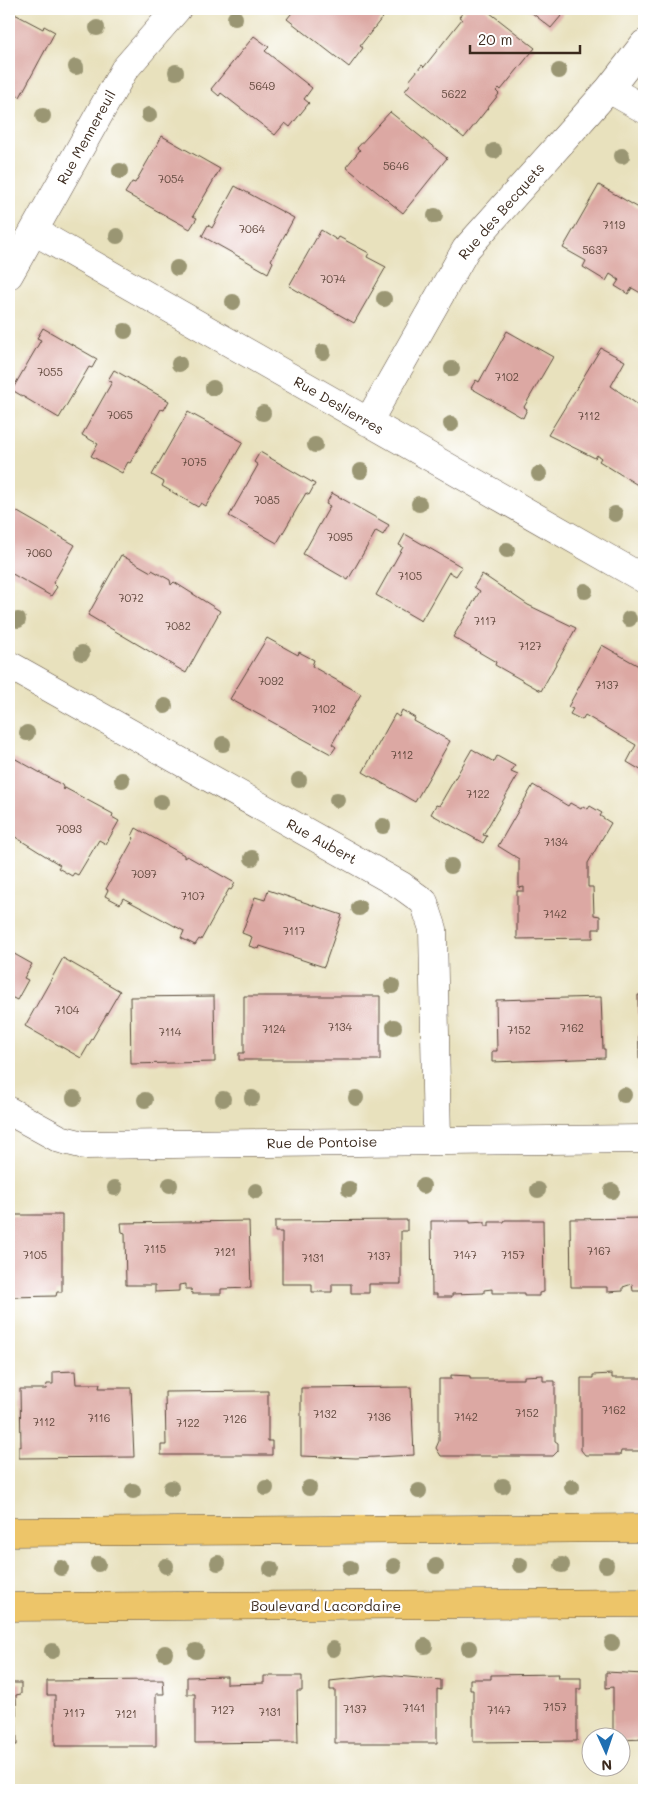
<svg xmlns="http://www.w3.org/2000/svg" width="653" height="1799" font-family="Mali,sans-serif">
  <style>
    .building { fill: #dca8a3 }
    .lines { fill: none; stroke-linecap: round; stroke-linejoin: round }
    .minor-casing { stroke: #554536; stroke-width: 29 }
    .major-casing { stroke: #554536; stroke-width: 29 }
    .minor { stroke: #fff; stroke-width: 28 }
    .major { stroke: #edc569; stroke-width: 28 }
    .tree { fill: #9a9673 }
    .labels { text-anchor: middle; dominant-baseline: central; stroke-width: 4.5; stroke-linejoin: round; paint-order: stroke }
    .number-label { font-size: 11px; fill: #634a3f }
    .street-label { font-size: 14px; fill: #3b2a1e; stroke: #fff }
  </style>
  <rect width="100%" height="100%" fill="#fff"/>
  <filter id="ink" filterUnits="userSpaceOnUse"><feTurbulence type="fractalNoise" baseFrequency=".02" numOctaves="2"/><feDisplacementMap in="SourceGraphic" scale="10" xChannelSelector="R" yChannelSelector="G"/><feConvolveMatrix kernelMatrix="1 2 1 2 8 2 1 2 1" color-interpolation-filters="sRGB"/></filter>
  <filter id="wash" filterUnits="userSpaceOnUse"><feTurbulence type="fractalNoise" baseFrequency=".0096" numOctaves="4" result="noise"/><feDisplacementMap in="SourceGraphic" scale="20" xChannelSelector="R" yChannelSelector="G"/><feGaussianBlur stdDeviation="1.12" result="paint"/><feColorMatrix in="noise" values="0 0 0 0 0 0 0 0 0 0 0 0 0 0 0 0 0 1.4 0 .05"/><feComposite in="paint" operator="in"/></filter>
  <g filter="url(#wash)">
    <rect width="100%" height="100%" fill="#e8e1bd"/>
    <g id="blocks">
      <path class="building" d="M295,9H389L360,46L363,48L349,67L287,19Z
        M466,9H485L535,48L501,90L499,88L496,91L499,94L464,138L405,91L411,83L409,81L422,65L424,67L462,19L459,17Z
        M527,9H567L551,28Z
        M9,11L43,29L44,26L55,32L20,97L9,90L11,86H9Z
        M254,36L269,47L265,51L312,88L304,99L309,103L290,127L285,123L275,135L221,93L219,96L211,89Z
        M390,112L447,158L403,213L346,167L360,150L357,148Z
        M162,136L220,169L193,216L197,218L190,229L125,193L132,182L135,183Z
        M599,185L644,211V295L632,288L628,294L615,286L619,280L610,274L606,281L583,267L586,261L563,248Z
        M235,186L294,218L271,260L273,262L268,273L202,236L208,225L212,228Z
        M321,230L337,240L339,237L369,253L367,257L386,267L354,323L289,286Z
        M43,328L97,359L92,368L89,367L59,418L12,390L41,340L37,338Z
        M507,331L553,357L524,407L527,409L523,418L471,388L476,380L479,382Z
        M601,348L625,361L611,386L644,409V489L599,461L601,458L597,455L595,458L548,435Z
        M114,370L169,401L164,410L161,409L130,463L128,462L122,473L91,456L98,444L82,435L112,382L108,380Z
        M188,412L243,442L206,506L201,503L198,507L162,486L164,482L152,475Z
        M260,452L315,484L309,495L306,493L277,543L229,516L258,465L254,462Z
        M332,493L389,525L383,535L376,531L348,580L303,554L330,506L326,504Z
        M9,507L75,545L53,583L57,587L51,596L9,572Z
        M405,534L462,567L456,576L449,572L421,621L376,595L403,547L399,545Z
        M121,555L151,572L152,570L170,580L171,585L174,582L220,611L186,673L88,615Z
        M482,574L528,605L576,628L541,691L495,665L496,662L453,637L480,591L474,587Z
        M267,638L298,655L299,652L314,660L312,666L315,668L361,694L332,744L336,747L331,754L230,699Z
        M602,645L644,669V772L627,762L636,745L585,715L582,720L570,714L573,709L568,707Z
        M402,710L415,718L414,721L450,741L415,802L363,772L395,714L399,717Z
        M472,749L494,762L497,756L515,766L511,772L518,775L483,835L487,836L483,843L431,814L436,805L439,806Z
        M14,758L62,785L64,790L65,788L113,814L112,817L119,821L106,844L99,840L78,875L74,873L72,876L58,868L60,865L9,833V774Z
        M533,785L568,806L570,803L581,809L583,806L588,809L590,806L602,813L600,816L611,823L588,863V887H593L594,915L600,916V929H593V938L517,939V891H524V887L519,888V859L498,846Z
        M136,828L184,855V858L187,856L235,883L231,890L229,889L201,940L199,939L195,945L181,938L184,931L123,898L120,904L105,896L108,890L106,889L134,838L132,836Z
        M268,890L342,915L324,967L260,946L259,949L249,946L252,937L242,933L255,897L265,900Z
        M9,951L32,964L24,978L28,980L17,1000L9,996Z
        M63,958L120,991L81,1058L25,1026Z
        M638,995H644V1059H639Z
        M214,996L215,1062L131,1064L130,997Z
        M244,996H380V1060H239V1053H244Z
        M601,997L603,1049H605V1058L492,1062V1051H497L496,1000Z
        M9,1215H62V1292H57L56,1296L9,1297Z
        M644,1218V1291H633L632,1284L623,1287V1291L607,1292V1287H571L570,1219Z
        M407,1220V1231H401V1284H369V1293H351V1284H332V1292H312V1284H282V1232H275V1221Z
        M505,1220H543L544,1292L539,1293V1296H524V1293H492V1289L484,1290V1293L452,1294V1297H437V1294H432L431,1221H470V1223L485,1222V1226H489V1222H504Z
        M249,1221L251,1288L221,1289V1294H192L191,1289H186V1284L179,1285V1291L155,1292V1285H126L125,1233L122,1232L121,1223Z
        M75,1371L76,1384H100L99,1388H131L134,1457L19,1458V1446L21,1447L20,1389H46L47,1384H53V1372Z
        M612,1374V1378H644V1451H621L620,1455H585L581,1450V1378H593V1375Z
        M451,1375L470,1376V1379H524V1376L543,1375V1381H555V1441L558,1443V1451L553,1456H441L436,1448L439,1441V1379H451Z
        M411,1387L414,1455L356,1458L301,1456V1388Z
        M268,1391V1441H272V1455H161V1445H166L165,1392Z
        M606,1672L644,1674V1739L620,1740V1736H613V1687L606,1688Z
        M559,1674L558,1678H581V1689H577V1741L473,1742V1690H470V1679H491V1675Z
        M385,1675L441,1680V1690L437,1689V1743H335V1690H330V1681Z
        M227,1676V1684L264,1683V1676H302V1691H297L298,1742L195,1743V1694H187V1677Z
        M163,1680L164,1694H156V1746H55V1695H47V1681Z
        M9,1683H21V1694L16,1695L17,1745H9Z"/>
    </g>
  </g>
  <g filter="url(#ink)">
    <use href="#blocks" fill-opacity="0" stroke="#554536" stroke-width="1"/>
    <g class="lines">
      <defs>
        <path id="minor" d="M609,89L644,109
          M34,231L644,579
          M9,275L124,70L177,9
          M368,422L466,249L609,89L644,44
          M9,665L402,886L424,902L433,929L437,1140
          M9,1111L60,1139L84,1145L644,1139"/>
        <path id="major" d="M9,1532L644,1528
          M9,1607L644,1603"/>
      </defs>
      <use href="#minor" class="minor-casing"/>
      <use href="#major" class="major-casing"/>
      <use href="#minor" class="minor"/>
      <use href="#major" class="major"/>
    </g>
    <g class="tree">
      <circle cx="235" cy="18" r="8"/>
      <circle cx="97" cy="28" r="8"/>
      <circle cx="76" cy="67" r="8"/>
      <circle cx="559" cy="71" r="8"/>
      <circle cx="176" cy="72" r="8"/>
      <circle cx="149" cy="115" r="8"/>
      <circle cx="43" cy="116" r="8"/>
      <circle cx="494" cy="151" r="8"/>
      <circle cx="622" cy="156" r="8"/>
      <circle cx="120" cy="171" r="8"/>
      <circle cx="435" cy="216" r="8"/>
      <circle cx="117" cy="236" r="8"/>
      <circle cx="177" cy="268" r="8"/>
      <circle cx="384" cy="299" r="8"/>
      <circle cx="233" cy="302" r="8"/>
      <circle cx="125" cy="331" r="8"/>
      <circle cx="323" cy="352" r="8"/>
      <circle cx="179" cy="364" r="8"/>
      <circle cx="452" cy="369" r="8"/>
      <circle cx="213" cy="388" r="8"/>
      <circle cx="263" cy="413" r="8"/>
      <circle cx="451" cy="424" r="8"/>
      <circle cx="315" cy="445" r="8"/>
      <circle cx="361" cy="471" r="8"/>
      <circle cx="539" cy="474" r="8"/>
      <circle cx="419" cy="504" r="8"/>
      <circle cx="615" cy="514" r="8"/>
      <circle cx="507" cy="550" r="8"/>
      <circle cx="585" cy="591" r="8"/>
      <circle cx="629" cy="619" r="8"/>
      <circle cx="18" cy="620" r="8"/>
      <circle cx="82" cy="653" r="8"/>
      <circle cx="165" cy="706" r="8"/>
      <circle cx="27" cy="733" r="8"/>
      <circle cx="223" cy="744" r="8"/>
      <circle cx="122" cy="780" r="8"/>
      <circle cx="299" cy="780" r="8"/>
      <circle cx="337" cy="800" r="8"/>
      <circle cx="161" cy="802" r="8"/>
      <circle cx="383" cy="826" r="8"/>
      <circle cx="252" cy="858" r="8"/>
      <circle cx="451" cy="866" r="8"/>
      <circle cx="359" cy="908" r="8"/>
      <circle cx="392" cy="986" r="8"/>
      <circle cx="394" cy="1027" r="8"/>
      <circle cx="624" cy="1095" r="8"/>
      <circle cx="74" cy="1098" r="8"/>
      <circle cx="252" cy="1098" r="8"/>
      <circle cx="356" cy="1098" r="8"/>
      <circle cx="223" cy="1099" r="8"/>
      <circle cx="145" cy="1100" r="8"/>
      <circle cx="170" cy="1185" r="8"/>
      <circle cx="423" cy="1186" r="8"/>
      <circle cx="115" cy="1188" r="8"/>
      <circle cx="349" cy="1189" r="8"/>
      <circle cx="538" cy="1190" r="8"/>
      <circle cx="256" cy="1191" r="8"/>
      <circle cx="612" cy="1191" r="8"/>
      <circle cx="503" cy="1486" r="8"/>
      <circle cx="572" cy="1487" r="8"/>
      <circle cx="171" cy="1488" r="8"/>
      <circle cx="266" cy="1488" r="8"/>
      <circle cx="309" cy="1488" r="8"/>
      <circle cx="133" cy="1491" r="8"/>
      <circle cx="419" cy="1491" r="8"/>
      <circle cx="218" cy="1563" r="8"/>
      <circle cx="98" cy="1564" r="8"/>
      <circle cx="520" cy="1565" r="8"/>
      <circle cx="562" cy="1565" r="8"/>
      <circle cx="606" cy="1565" r="8"/>
      <circle cx="166" cy="1566" r="8"/>
      <circle cx="394" cy="1566" r="8"/>
      <circle cx="436" cy="1566" r="8"/>
      <circle cx="61" cy="1568" r="8"/>
      <circle cx="350" cy="1568" r="8"/>
      <circle cx="271" cy="1569" r="8"/>
      <circle cx="612" cy="1643" r="8"/>
      <circle cx="425" cy="1646" r="8"/>
      <circle cx="469" cy="1648" r="8"/>
      <circle cx="333" cy="1649" r="8"/>
      <circle cx="52" cy="1651" r="8"/>
      <circle cx="196" cy="1651" r="8"/>
      <circle cx="165" cy="1653" r="8"/>
    </g>
  </g>
  <g class="labels">
    <g class="number-label">
      <text x="262" y="85">5649</text>
      <text x="454" y="93">5622</text>
      <text x="396" y="165">5646</text>
      <text x="171" y="178">7054</text>
      <text x="614" y="224">7119</text>
      <text x="252" y="228">7064</text>
      <text x="595" y="249">5637</text>
      <text x="333" y="278">7074</text>
      <text x="50" y="371">7055</text>
      <text x="507" y="376">7102</text>
      <text x="120" y="414">7065</text>
      <text x="589" y="415">7112</text>
      <text x="194" y="461">7075</text>
      <text x="267" y="499">7085</text>
      <text x="340" y="536">7095</text>
      <text x="39" y="552">7060</text>
      <text x="410" y="575">7105</text>
      <text x="131" y="597">7072</text>
      <text x="485" y="620">7117</text>
      <text x="178" y="625">7082</text>
      <text x="530" y="645">7127</text>
      <text x="271" y="680">7092</text>
      <text x="607" y="684">7137</text>
      <text x="324" y="708">7102</text>
      <text x="402" y="754">7112</text>
      <text x="478" y="793">7122</text>
      <text x="69" y="828">7093</text>
      <text x="556" y="841">7134</text>
      <text x="144" y="873">7097</text>
      <text x="193" y="895">7107</text>
      <text x="555" y="913">7142</text>
      <text x="294" y="930">7117</text>
      <text x="67" y="1009">7104</text>
      <text x="340" y="1026">7134</text>
      <text x="572" y="1027">7162</text>
      <text x="274" y="1028">7124</text>
      <text x="519" y="1029">7152</text>
      <text x="170" y="1031">7114</text>
      <text x="155" y="1248">7115</text>
      <text x="599" y="1250">7167</text>
      <text x="225" y="1251">7121</text>
      <text x="35" y="1254">7105</text>
      <text x="465" y="1254">7147</text>
      <text x="513" y="1254">7157</text>
      <text x="379" y="1255">7137</text>
      <text x="313" y="1257">7131</text>
      <text x="614" y="1409">7162</text>
      <text x="527" y="1412">7152</text>
      <text x="325" y="1413">7132</text>
      <text x="379" y="1416">7136</text>
      <text x="466" y="1416">7142</text>
      <text x="99" y="1417">7116</text>
      <text x="235" y="1418">7126</text>
      <text x="44" y="1421">7112</text>
      <text x="188" y="1422">7122</text>
      <text x="555" y="1706">7157</text>
      <text x="414" y="1707">7141</text>
      <text x="355" y="1708">7137</text>
      <text x="223" y="1709">7127</text>
      <text x="499" y="1709">7147</text>
      <text x="270" y="1711">7131</text>
      <text x="74" y="1712">7117</text>
      <text x="126" y="1713">7121</text>
    </g>
    <g class="street-label">
      <text transform="translate(86 137) rotate(-61)">Rue Mennereuil</text>
      <text transform="translate(501 211) rotate(-49)">Rue des Becquets</text>
      <text transform="translate(339 405) rotate(30)">Rue Deslierres</text>
      <text transform="translate(322 841) rotate(29)">Rue Aubert</text>
      <text transform="translate(322 1142) rotate(-1)">Rue de Pontoise</text>
      <text x="326" y="1605">Boulevard Lacordaire</text>
    </g>
  </g>
  <rect width="653" height="1799" fill="none" stroke="#fff" stroke-width="30"/>
  <g transform="translate(606 1752) rotate(177)"><circle r="24" fill="#ffffff" stroke="#b1aaa5"/>
  <path d="M0-4L9 19L0 12L-9 19Z" fill="#1f6fb2"/>
  <text y="-8" font-size="14" font-weight="bold" text-anchor="middle" fill="#3b2a1e">N</text>
  </g>
  <path d="M470 45v8h110v-8" fill="none" stroke="#3b2a1e" stroke-width="2.5"/>
  <text x="478" y="45" font-size="15" fill="#3b2a1e" stroke="#ffffff" stroke-width="4" paint-order="stroke">20 m</text>
</svg>
